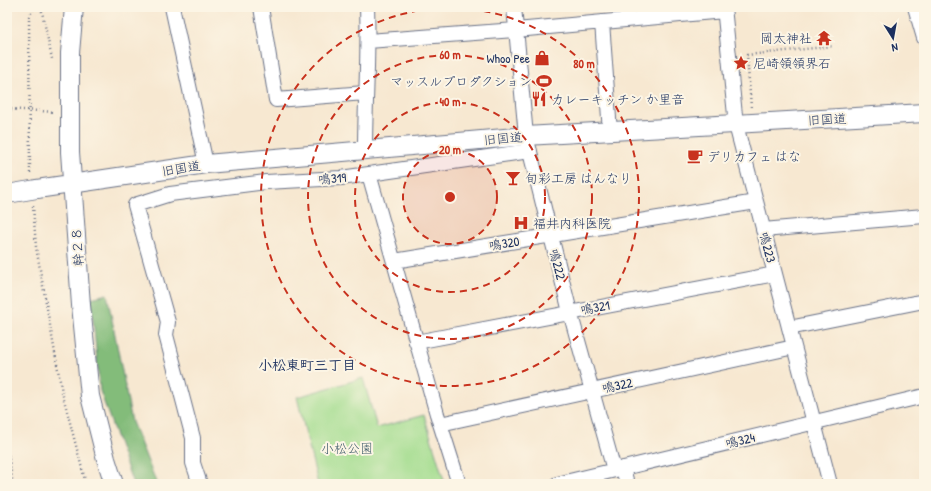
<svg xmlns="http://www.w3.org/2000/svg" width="931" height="491" font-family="'Patrick Hand','Klee One',sans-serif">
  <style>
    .green { fill: #a4dd90; stroke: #608677 }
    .forest { fill: #83bc7a; stroke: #4f766c }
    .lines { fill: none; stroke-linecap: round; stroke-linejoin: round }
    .minor-casing { stroke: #687086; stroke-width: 16 }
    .tertiary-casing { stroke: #687086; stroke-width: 20 }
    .path { stroke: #687086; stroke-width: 2.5; stroke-dasharray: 1 3; stroke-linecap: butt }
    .minor { stroke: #fff; stroke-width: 14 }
    .tertiary { stroke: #fff; stroke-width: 18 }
    .tertiary-bridge-casing { stroke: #687086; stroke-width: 20; stroke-linecap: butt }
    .tertiary-bridge { stroke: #fff; stroke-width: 18 }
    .ring { fill: none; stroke: #c8321e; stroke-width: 2; stroke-dasharray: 7 5 }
    .labels { text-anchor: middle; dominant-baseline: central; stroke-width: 4; stroke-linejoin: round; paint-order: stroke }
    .poi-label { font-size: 13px; fill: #1b2f5e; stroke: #fcf5e5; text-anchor: start }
    .street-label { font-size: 13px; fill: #1b2f5e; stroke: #fcf5e5 }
    .park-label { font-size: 13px; fill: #3d5a6a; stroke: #fcf5e5 }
    .neighbourhood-label { font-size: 14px; font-weight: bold; fill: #1b2f5e; stroke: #fcf5e5 }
    .centre { fill: #c8321e; stroke: #fcf5e5; stroke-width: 2 }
    .ring-label { font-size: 12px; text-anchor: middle; font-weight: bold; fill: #c8321e; stroke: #fcf5e5; stroke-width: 4; stroke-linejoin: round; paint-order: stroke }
  </style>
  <rect width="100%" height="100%" fill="#fcf5e5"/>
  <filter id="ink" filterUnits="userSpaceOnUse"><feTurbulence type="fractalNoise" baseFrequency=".025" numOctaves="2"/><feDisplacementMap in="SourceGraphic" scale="8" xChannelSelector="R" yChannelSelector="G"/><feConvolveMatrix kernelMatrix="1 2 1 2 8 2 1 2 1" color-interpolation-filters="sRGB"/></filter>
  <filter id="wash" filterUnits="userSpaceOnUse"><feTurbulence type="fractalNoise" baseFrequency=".012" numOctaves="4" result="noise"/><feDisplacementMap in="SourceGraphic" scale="16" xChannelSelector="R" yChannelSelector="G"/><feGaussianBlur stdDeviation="0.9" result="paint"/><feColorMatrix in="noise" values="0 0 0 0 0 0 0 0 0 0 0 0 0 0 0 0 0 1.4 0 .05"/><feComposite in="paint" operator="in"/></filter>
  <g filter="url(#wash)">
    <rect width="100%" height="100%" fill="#f7e8d1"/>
    <path class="green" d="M363,378L377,428L424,415L445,484H318L297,397Z"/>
    <path class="forest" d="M107,294L132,422L157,484H133L100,391L91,298Z"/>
  </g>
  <g filter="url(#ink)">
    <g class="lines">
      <defs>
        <path id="minor" d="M172,7L206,164
          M261,7L276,100L365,93
          M514,7L526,136L570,312L614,470
          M724,7L736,125L830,484
          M915,7L924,38
          M602,22L610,132
          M368,41L516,30L724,11
          M365,150C365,102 369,55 367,7
          M369,174L437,414L459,484
          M763,230L924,216
          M394,261L756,202
          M789,328L924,301
          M416,342L775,274
          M440,424L794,347
          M623,468L627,484
          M200,484L193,463V438L166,335L168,322L135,205L170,194L266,182L341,178L530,151
          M557,484L924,396"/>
        <path id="tertiary" d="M74,7L70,53V152L81,305L90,396L106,459L114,484
          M37,189L206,164L526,136L924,113"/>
      </defs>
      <use href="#minor" class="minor-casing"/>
      <use href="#tertiary" class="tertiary-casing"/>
      <path class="path" d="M41,7L52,59
        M751,107L747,55L834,46
        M7,109L54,112
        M30,173L29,17L34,7
        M33,206L36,247L62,392L86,484
        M7,447L13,484"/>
      <use href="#minor" class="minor"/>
      <use href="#tertiary" class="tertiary"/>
      <defs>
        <path id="tertiary-bridge" d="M7,194L37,189"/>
      </defs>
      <use href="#tertiary-bridge" class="tertiary-bridge-casing"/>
      <use href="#tertiary-bridge" class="tertiary-bridge"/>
    </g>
  </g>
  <circle cx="450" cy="197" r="47" fill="#c8321e" fill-opacity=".12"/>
  <g class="ring">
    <circle cx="450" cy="197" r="47"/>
    <circle cx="450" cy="197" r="95"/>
    <circle cx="450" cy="197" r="142"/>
    <circle cx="450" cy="197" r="189"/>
  </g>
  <defs>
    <symbol id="temple-bare" viewBox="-9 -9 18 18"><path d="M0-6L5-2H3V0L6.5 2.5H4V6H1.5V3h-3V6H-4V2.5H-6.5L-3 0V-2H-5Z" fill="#c8321e" stroke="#fcf5e5" stroke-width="2.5" paint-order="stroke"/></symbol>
    <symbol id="shop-bare" viewBox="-9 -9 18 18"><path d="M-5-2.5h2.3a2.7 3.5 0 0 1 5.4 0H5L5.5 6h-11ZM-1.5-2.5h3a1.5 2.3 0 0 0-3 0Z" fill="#c8321e" stroke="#fcf5e5" stroke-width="2.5" paint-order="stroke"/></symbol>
    <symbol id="sight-bare" viewBox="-9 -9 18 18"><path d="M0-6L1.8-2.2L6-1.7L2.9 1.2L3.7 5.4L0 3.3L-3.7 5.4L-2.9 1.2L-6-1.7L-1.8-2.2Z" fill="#c8321e" stroke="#fcf5e5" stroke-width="2.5" paint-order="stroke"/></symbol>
    <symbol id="stadium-bare" viewBox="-9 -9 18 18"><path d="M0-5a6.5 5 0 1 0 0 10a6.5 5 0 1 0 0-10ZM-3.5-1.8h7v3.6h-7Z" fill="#c8321e" stroke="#fcf5e5" stroke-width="2.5" paint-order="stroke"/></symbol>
    <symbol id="restaurant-bare" viewBox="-9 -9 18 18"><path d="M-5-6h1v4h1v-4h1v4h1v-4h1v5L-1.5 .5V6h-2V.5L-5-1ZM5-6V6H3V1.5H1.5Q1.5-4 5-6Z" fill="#c8321e" stroke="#fcf5e5" stroke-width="2.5" paint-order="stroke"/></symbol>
    <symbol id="cafe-bare" viewBox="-9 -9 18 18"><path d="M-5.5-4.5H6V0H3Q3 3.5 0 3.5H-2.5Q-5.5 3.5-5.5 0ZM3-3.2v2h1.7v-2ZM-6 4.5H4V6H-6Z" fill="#c8321e" stroke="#fcf5e5" stroke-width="2.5" paint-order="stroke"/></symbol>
    <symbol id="bar-bare" viewBox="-9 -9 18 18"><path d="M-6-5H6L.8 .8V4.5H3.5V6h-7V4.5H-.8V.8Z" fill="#c8321e" stroke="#fcf5e5" stroke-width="2.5" paint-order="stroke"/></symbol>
    <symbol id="hospital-bare" viewBox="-9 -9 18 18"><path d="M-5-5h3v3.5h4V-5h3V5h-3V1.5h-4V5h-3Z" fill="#c8321e" stroke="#fcf5e5" stroke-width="2.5" paint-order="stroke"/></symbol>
  </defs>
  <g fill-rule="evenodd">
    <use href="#temple-bare" x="813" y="27" width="22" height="22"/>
    <use href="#shop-bare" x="531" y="47" width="22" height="22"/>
    <use href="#sight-bare" x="730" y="52" width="22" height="22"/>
    <use href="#stadium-bare" x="533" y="70" width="22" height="22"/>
    <use href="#restaurant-bare" x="528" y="88" width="22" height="22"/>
    <use href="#cafe-bare" x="684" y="145" width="22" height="22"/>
    <use href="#bar-bare" x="502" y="167" width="22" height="22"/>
    <use href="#hospital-bare" x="510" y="212" width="22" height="22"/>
  </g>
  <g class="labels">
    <g class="poi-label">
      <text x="812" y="38" text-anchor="end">岡太神社</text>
      <text x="530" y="58" text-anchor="end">Whoo Pee</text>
      <text x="753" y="63">尼崎領領界石</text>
      <text x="532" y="81" text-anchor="end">マッスルプロダクション</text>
      <text x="551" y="99">カレーキッチン か里音</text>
      <text x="707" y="156">デリカフェ はな</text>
      <text x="525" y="178">旬彩工房 はんなり</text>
      <text x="533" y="223">福井内科医院</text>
    </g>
    <g class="street-label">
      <text transform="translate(827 119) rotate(-3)">旧国道</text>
      <text transform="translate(503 138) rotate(-5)">旧国道</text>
      <text transform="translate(181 168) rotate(-9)">旧国道</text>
      <text transform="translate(332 178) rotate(-4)">鳴319</text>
      <text transform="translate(504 243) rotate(-9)">鳴320</text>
      <text transform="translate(77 247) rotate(-94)">幹２８</text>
      <text transform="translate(768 247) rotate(75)">鳴223</text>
      <text transform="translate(558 264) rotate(76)">鳴222</text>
      <text transform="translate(595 307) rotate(-10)">鳴321</text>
      <text transform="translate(617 385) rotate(-12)">鳴322</text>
      <text transform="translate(740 440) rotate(-13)">鳴324</text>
    </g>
    <g class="park-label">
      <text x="347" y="448">小松公園</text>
    </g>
    <g class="neighbourhood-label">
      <text x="307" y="364">小松東町三丁目</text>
    </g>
  </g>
  <circle cx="450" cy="197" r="6" class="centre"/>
  <g class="ring-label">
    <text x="450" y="59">60 m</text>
    <text x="584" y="68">80 m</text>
    <text x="450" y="106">40 m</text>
    <text x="450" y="154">20 m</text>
  </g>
  <rect width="931" height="491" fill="none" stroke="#fcf5e5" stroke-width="24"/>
  <g transform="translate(893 38) rotate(169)" stroke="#fcf5e5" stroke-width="3" paint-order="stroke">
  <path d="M0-3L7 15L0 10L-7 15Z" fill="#1b2f5e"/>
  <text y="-6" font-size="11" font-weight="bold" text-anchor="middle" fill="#1b2f5e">N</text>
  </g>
</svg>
